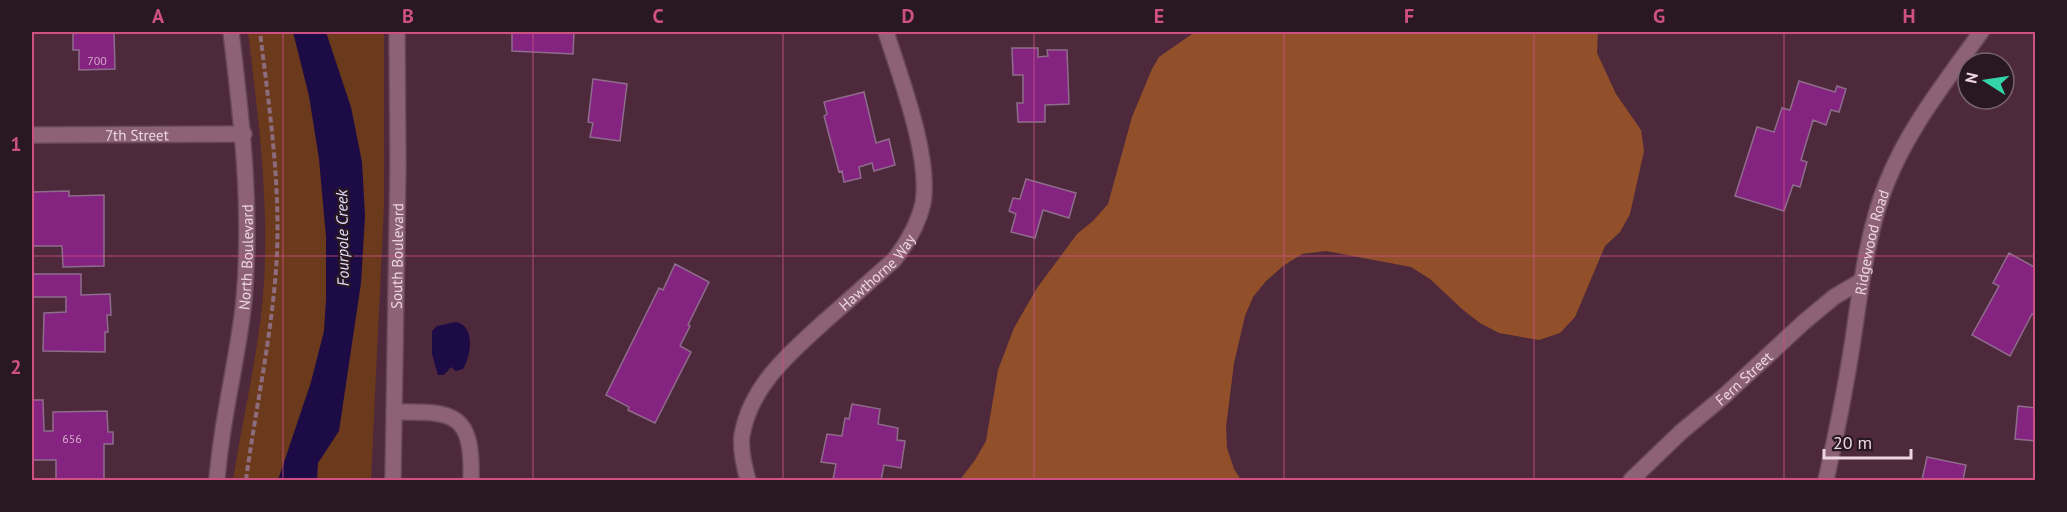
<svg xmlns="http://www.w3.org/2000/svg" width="2067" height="512" font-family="'PT Sans',sans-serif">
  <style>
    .green { fill: #6b391b }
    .forest { fill: #915029 }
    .water { fill: #1d0b46 }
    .building { fill: #842380; stroke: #8e6c8b; stroke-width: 1.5 }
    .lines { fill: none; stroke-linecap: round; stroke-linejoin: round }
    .minor-casing { stroke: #674758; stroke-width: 18 }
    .path { stroke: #8d6d7d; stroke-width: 4; stroke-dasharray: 6 3; stroke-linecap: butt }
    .minor { stroke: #8d6276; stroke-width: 15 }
    .grid { fill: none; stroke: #cf5183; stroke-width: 1.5; stroke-opacity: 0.55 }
    .labels { text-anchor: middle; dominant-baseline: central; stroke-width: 4.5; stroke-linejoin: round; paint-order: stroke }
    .number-label { font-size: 12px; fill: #d4a9c8 }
    .street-label { font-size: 15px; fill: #eed6e0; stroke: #291821 }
    .water-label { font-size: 16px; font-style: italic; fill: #e1dffc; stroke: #291821 }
    .neatline { fill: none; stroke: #cf5183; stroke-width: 2 }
    .grid-label { font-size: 20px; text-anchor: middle; font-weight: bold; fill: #cf5183 }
  </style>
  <rect width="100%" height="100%" fill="#4e293c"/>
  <path class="green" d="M248,32H384V206L371,480H233C243,415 260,348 264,282C269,198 258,115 248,32Z"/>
  <path class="forest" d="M1193,32H1598L1597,53L1616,94L1641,130L1644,151L1630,214L1620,232L1605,246L1575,317L1560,333L1539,340L1499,333L1480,323L1462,309L1430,279L1411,267L1326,251L1302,254L1283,266L1266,281L1253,297L1245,316L1234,363L1226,427L1227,448L1234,469L1241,480H960L975,460L986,441L998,370L1014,328L1037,288L1077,234L1093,221L1108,204L1132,117L1152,69L1159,57L1192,34Z"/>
  <path class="water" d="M293,32H326L351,107L362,162L365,216L361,283L339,431L318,463L317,480H278L311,382L324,331L326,299V237L319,159L309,96Z
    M456,322C476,326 471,356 463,369L456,371L451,367L444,375H438L432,354V331L437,326Z"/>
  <path class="building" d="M73,32H114L115,69L79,70V50H73Z
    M512,32H574L573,54L512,51Z
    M1012,48H1038V57L1048,56L1047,50H1067L1069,104L1045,105V122H1018L1017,103H1023V75H1013Z
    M593,79L627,84L620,141L590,137L593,123L588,122Z
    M1799,81L1835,92L1837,86L1846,89L1839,112L1831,110L1826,125L1813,120L1801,160L1807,162L1800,187L1793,185L1784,211L1735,196L1757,127L1774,132L1782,108L1790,110Z
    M864,92L876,143L889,139L895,165L874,171L872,163L859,167L861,178L844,182L842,171L839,172L824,116L827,114L824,102Z
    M1026,179L1076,193L1069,218L1043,210L1035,238L1011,232L1016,214L1009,211L1013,198L1020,199Z
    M69,191V196L104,195V266L63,267L62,246H32V192Z
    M2009,253L2036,268V316L2032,314L2010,356L1972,335L1999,286L1993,283Z
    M675,264L709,282L688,325L690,326L680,346L691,352L655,423L628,410L629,407L606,395L659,288L663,290Z
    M32,274H81V295L110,294L111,315H107L108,332H105V352L43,351L44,313L66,312V297H32Z
    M32,400H43L44,431H53V412L107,411L108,432H113V444H104V480H56V460H32Z
    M852,404L880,409L878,424L898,428L897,440L905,441L901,468L884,465L881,480H833L836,464L821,462L827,434L842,436L845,418L849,419Z
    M2018,406L2036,408V441L2015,439Z
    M1927,457L1966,465L1963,480H1922Z"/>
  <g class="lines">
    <defs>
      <g id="minor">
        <path id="s1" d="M32,135L244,134"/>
        <path d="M394,412C455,411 473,413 471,480"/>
        <path id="s2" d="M217,480C221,420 238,360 244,300C252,209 242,121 231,32"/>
        <path id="s3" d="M393,480L398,166L397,32"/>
        <path id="s4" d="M748,480C744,466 740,450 742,435C751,385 790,353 825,321C848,301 871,280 894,260C908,242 918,225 923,203C931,157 900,76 886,32"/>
        <path id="s5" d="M1631,480L1681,432L1723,397L1804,322L1834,297L1861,281"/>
        <path id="s6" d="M1826,480C1836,436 1845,391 1852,346C1860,293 1867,231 1887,182C1909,127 1947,80 1981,32"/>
      </g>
    </defs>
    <use href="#minor" class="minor-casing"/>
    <path class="path" d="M246,480C256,405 273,331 277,254C280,179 269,106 260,32"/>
    <use href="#minor" class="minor"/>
  </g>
  <path class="grid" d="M283,32V480M533,32V480M783,32V480M1034,32V480M1284,32V480M1534,32V480M1784,32V480M32,256H2036"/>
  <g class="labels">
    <g class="number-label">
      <text x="97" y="60">700</text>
      <text x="72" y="438">656</text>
    </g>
    <g class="street-label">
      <text stroke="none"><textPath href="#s1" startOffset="105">7th Street</textPath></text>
      <text stroke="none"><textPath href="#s6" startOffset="242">Ridgewood Road</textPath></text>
      <text stroke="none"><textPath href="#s2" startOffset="225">North Boulevard</textPath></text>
      <text stroke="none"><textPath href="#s3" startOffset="224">South Boulevard</textPath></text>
      <text stroke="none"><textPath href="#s4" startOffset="261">Hawthorne Way</textPath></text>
      <text stroke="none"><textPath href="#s5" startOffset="152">Fern Street</textPath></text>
    </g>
    <g class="water-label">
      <text transform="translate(342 238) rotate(-91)">Fourpole Creek</text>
    </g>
  </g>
  <rect width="2067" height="512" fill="none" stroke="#291821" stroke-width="66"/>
  <g transform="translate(1986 81) rotate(282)"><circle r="28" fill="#291821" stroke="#78646d" stroke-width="1.5"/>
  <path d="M0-4.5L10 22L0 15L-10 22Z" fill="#32d4a8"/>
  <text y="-9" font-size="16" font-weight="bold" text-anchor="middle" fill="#eed6e0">N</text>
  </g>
  <path d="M1824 449v9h87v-9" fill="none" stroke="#eed6e0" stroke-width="3"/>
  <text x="1833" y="449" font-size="18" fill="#eed6e0" stroke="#291821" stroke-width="4.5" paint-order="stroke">20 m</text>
  <rect x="33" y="33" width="2001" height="446" class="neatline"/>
  <g class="grid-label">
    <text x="158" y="23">A</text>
    <text x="408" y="23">B</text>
    <text x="658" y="23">C</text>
    <text x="908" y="23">D</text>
    <text x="1159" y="23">E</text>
    <text x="1409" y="23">F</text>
    <text x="1659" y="23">G</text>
    <text x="1909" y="23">H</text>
    <text x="16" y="151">1</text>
    <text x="16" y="374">2</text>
  </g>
</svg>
